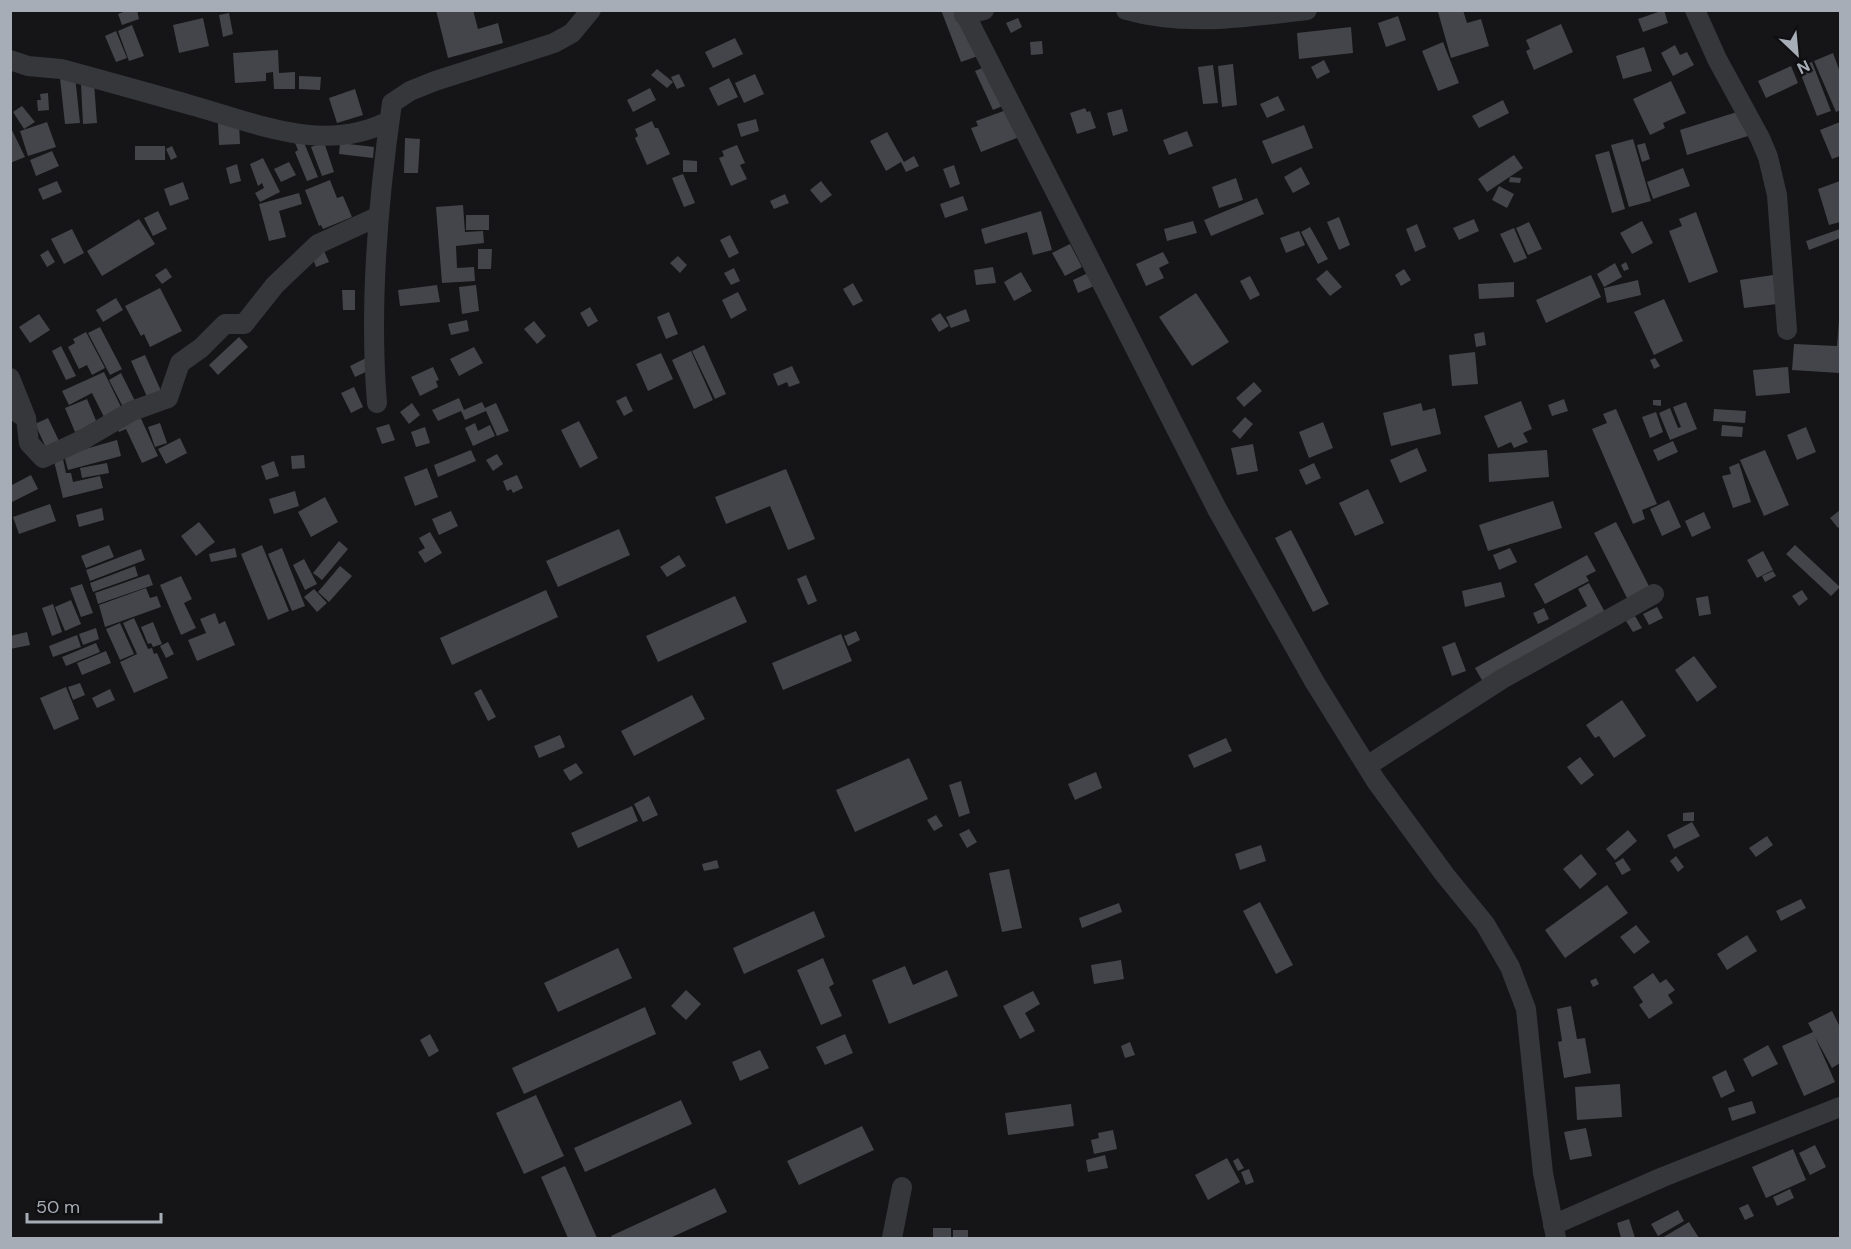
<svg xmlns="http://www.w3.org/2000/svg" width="1851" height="1249" font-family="'DM Sans',sans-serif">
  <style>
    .building { fill: #44454a }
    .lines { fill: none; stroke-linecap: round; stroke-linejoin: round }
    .minor { stroke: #36373b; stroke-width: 20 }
  </style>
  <rect width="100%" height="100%" fill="#151517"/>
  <path class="building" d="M129,10H137L139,19L122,25L118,14Z
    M436,10H473L478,29L498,23L503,43L448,58Z
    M941,10H960L978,56L961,62Z
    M1442,10H1463L1467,23L1481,19L1489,46L1451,58L1438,12Z
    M1664,10L1668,23L1643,32L1638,19Z
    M229,13L233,34L223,37L219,15Z
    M1398,16L1406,40L1386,47L1378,23Z
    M203,18L209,46L179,53L173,25Z
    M1018,18L1022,27L1011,33L1006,23Z
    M1561,24L1573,52L1534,70L1526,51L1530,49L1526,40Z
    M132,25L144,56L129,61L118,31Z
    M1351,27L1353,53L1299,59L1297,33Z
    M116,31L127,58L116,62L105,36Z
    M735,38L743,54L713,68L705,52Z
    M1042,41L1043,54L1031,55L1030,42Z
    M1443,42L1459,83L1438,91L1422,51Z
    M1675,45L1680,55L1687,52L1694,65L1673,76L1661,53Z
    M1644,47L1652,71L1623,79L1616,56Z
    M278,50L279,73L295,72V89H274L273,72L266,73V81L235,83L233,53Z
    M1833,53L1840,72V110L1836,112L1814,61Z
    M1324,60L1330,72L1317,79L1311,67Z
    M1812,62L1831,111L1817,116L1798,67Z
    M1233,64L1237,105L1222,107L1218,66Z
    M1213,65L1218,103L1203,104L1198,67Z
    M987,66L1005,105L993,110L975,71Z
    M1791,66L1798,83L1766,98L1758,81Z
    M657,69L673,82L667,88L651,75Z
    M679,74L685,86L677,89L671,77Z
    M755,74L764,94L744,103L735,83Z
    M75,76L80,123L65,124L60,78Z
    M299,76L321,77L320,90L299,89Z
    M729,78L738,97L718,106L709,88Z
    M1671,81L1686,113L1663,123L1665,128L1650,135L1633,99Z
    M94,83L97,123L83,124L81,84Z
    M650,88L656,100L633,112L627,100Z
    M355,89L363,115L337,123L329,98Z
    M48,93L49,110L38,111L37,100H41L40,94Z
    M1278,96L1285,110L1267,118L1260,104Z
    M1503,100L1509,113L1479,128L1472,116Z
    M22,106L35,122L24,129L13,112Z
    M1085,108L1087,112L1090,111L1096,128L1077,134L1070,113Z
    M1009,109L1019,137L981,152L971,128L978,126L976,121Z
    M1122,109L1128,131L1113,136L1107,113Z
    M1740,111L1748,136L1687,155L1680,130Z
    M756,119L759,131L741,137L737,124Z
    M652,121L655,128H658L670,154L647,165L635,138L638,136L635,129Z
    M47,122L56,147L28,156L20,131Z
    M239,122L240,144L219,145L218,123Z
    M1840,122V156L1832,159L1820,130Z
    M1304,125L1313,148L1272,164L1262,141Z
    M10,126L25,157L10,163Z
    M1187,131L1193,146L1169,155L1163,140Z
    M887,132L904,162L914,156L919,166L906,172L901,162L886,171L870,141Z
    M405,138L420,139L418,173H404Z
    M1633,139L1651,201L1629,207L1611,145Z
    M303,140L318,177L307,181L295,152L298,150L295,143Z
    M324,142L334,172L322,176L311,147Z
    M340,143L374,147L373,158L339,154Z
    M1645,143L1650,159L1642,162L1637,145Z
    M737,145L745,163L740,165L747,179L731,186L719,158L724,156L722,151Z
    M135,146H165V160H135Z
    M172,146L177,157L171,160L166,149Z
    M52,151L59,166L36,176L30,160Z
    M1609,151L1625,209L1612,213L1595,155Z
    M1514,155L1523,168L1487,192L1478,179Z
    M263,158L280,192L260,202L255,193L264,188L262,183L258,186L250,164Z
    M683,160L697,161V172H683Z
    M289,162L296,175L281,182L274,169Z
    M237,164L241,181L230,184L226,168Z
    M954,165L960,184L950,188L943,169Z
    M1301,167L1310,184L1293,193L1284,177Z
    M1683,168L1690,186L1653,199L1647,182Z
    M683,174L695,203L684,207L672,178Z
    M1510,177L1521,178L1520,183L1509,182Z
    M1236,178L1243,200L1219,208L1212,187Z
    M330,180L337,198L343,196L352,217L323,229L321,225L319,226L305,190Z
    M57,181L62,192L43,200L38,189Z
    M821,181L832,195L821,203L810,190Z
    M1840,181V222L1829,225L1818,189Z
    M183,182L189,199L170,206L164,189Z
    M1499,186L1514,194L1507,208L1492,200Z
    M299,193L302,204L279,211L286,237L269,241L259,204Z
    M785,194L789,203L774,209L770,201Z
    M963,196L968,210L945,218L940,204Z
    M1257,198L1264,214L1211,236L1204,220Z
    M463,205L465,232L483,231L484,243L456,246L457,268L474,267L475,281L442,283L436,207Z
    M158,211L167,229L153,236L144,218Z
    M1041,211L1052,250L1033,255L1027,232L985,244L981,229Z
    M1696,212L1718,272L1689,283L1669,231L1682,226L1679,219Z
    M466,215H489V230H466Z
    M1339,217L1350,245L1339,250L1327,222Z
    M139,219L155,244L102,276L87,251Z
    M1474,219L1479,231L1459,240L1453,228Z
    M1193,221L1197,233L1167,241L1164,229Z
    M1642,221L1653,243L1632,254L1620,233Z
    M1529,222L1542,249L1528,255L1516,228Z
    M1417,224L1426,247L1415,252L1406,229Z
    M1310,227L1328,259L1318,264L1301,232Z
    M1514,228L1527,258L1514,263L1500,234Z
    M72,229L84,253L64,264L51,239Z
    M1840,229V238L1809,250L1806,241Z
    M1299,231L1305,245L1286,253L1280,238Z
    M730,235L739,253L729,258L720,240Z
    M1070,244L1082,267L1065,276L1052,253Z
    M478,249H492L491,269H478Z
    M48,250L55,262L47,267L40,255Z
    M324,251L329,262L316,267L312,256Z
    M1163,252L1169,263L1159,268L1164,278L1146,286L1136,264Z
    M678,256L687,265L680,273L670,263Z
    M1626,262L1629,269L1624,271L1621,265Z
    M1615,263L1622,277L1604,287L1597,274Z
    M993,267L996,283L976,285L974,270Z
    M166,268L172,277L162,284L155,275Z
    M734,268L740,281L731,285L724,273Z
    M1404,269L1411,280L1401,286L1395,275Z
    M1327,270L1342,287L1330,296L1316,279Z
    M1021,272L1032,291L1014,301L1004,282Z
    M1088,273L1094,286L1078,293L1073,280Z
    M1591,275L1601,297L1546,323L1536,300Z
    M1773,275L1777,304L1744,308L1740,280Z
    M1250,276L1260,295L1250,300L1240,281Z
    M1638,280L1641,295L1607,303L1604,288Z
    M1514,282V297L1479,299L1478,284Z
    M853,283L863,301L853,306L843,289Z
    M437,285L440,302L400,306L398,290Z
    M476,285L479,311L462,314L459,287Z
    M160,288L182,331L150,347L144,334L141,336L125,306Z
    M342,290H355V310H343Z
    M738,292L747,310L731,319L722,300Z
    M1196,293L1229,342L1192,366L1159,317Z
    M116,298L123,310L103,322L96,310Z
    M1664,299L1683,341L1654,355L1634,312Z
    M590,307L598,321L588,327L580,313Z
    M966,309L970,321L951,328L946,317Z
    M669,312L678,334L666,339L657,317Z
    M940,313L949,326L939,332L931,319Z
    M39,314L50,330L30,343L19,327Z
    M467,320L469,331L451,335L448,324Z
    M534,321L546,336L537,344L524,329Z
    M1839,321H1840V373L1792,370L1794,344L1837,346Z
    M100,327L122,369L110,375L88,333Z
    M86,332L105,368L92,375L87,365L79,369L68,347L75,343L73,339Z
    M1484,332L1486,345L1476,347L1474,334Z
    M239,337L248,347L218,375L209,365Z
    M704,345L726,394L715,399L692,351Z
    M61,346L76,376L66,380L52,351Z
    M474,347L483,363L459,376L450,359Z
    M691,351L713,400L694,409L672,360Z
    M1475,352L1478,384L1452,386L1449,355Z
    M661,353L673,379L648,391L636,364Z
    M145,355L162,393L148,399L131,361Z
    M366,358L372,369L355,377L350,366Z
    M1655,358L1660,366L1654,369L1650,360Z
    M792,366L800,383L789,387L787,382L778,386L773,374Z
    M433,367L439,380L436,381L438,387L420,396L411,377Z
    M1788,367L1790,393L1756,396L1753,370Z
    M104,372L123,411L105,419L92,393L69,405L62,391Z
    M121,373L135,401L123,407L109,380Z
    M1254,382L1262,391L1244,407L1236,398Z
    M354,387L363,407L351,413L341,393Z
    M626,396L633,411L624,416L616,401Z
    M459,398L464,410L482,402L485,408L496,403L509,431L497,436L486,411L465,420L461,411L438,421L432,410Z
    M87,399L97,423L75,432L65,408Z
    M1564,399L1568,411L1552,416L1548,405Z
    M1653,400H1661V406L1653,405Z
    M1521,401L1532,429L1523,433L1528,442L1514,448L1511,442L1498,448L1484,416Z
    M1686,402L1697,429L1670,440L1659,413L1670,408L1678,428L1681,427L1673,407Z
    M412,403L420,415L409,424L400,412Z
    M1421,403L1423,411L1435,408L1441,434L1391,446L1383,413Z
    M1616,409L1657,504L1642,510L1645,519L1633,524L1592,429L1607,423L1603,414Z
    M1714,409L1746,411L1745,423L1713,421Z
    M138,412L158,456L142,463L126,429L119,432L115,423Z
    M1656,412L1663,432L1650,438L1642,417Z
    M1245,417L1253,424L1240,439L1232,431Z
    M48,418L61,445L48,452L35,424Z
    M579,421L598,458L580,468L561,430Z
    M1323,422L1333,448L1309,458L1299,432Z
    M160,423L167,443L155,447L148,427Z
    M475,423L478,431L490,425L495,436L473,446L465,428Z
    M389,424L395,440L382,444L376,428Z
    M1722,425L1743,427L1742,437L1721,436Z
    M425,427L430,443L416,447L411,432Z
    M1806,427L1816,452L1797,460L1787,435Z
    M180,438L187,453L166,464L158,449Z
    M117,440L121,456L68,470L64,455Z
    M1673,441L1678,452L1658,461L1653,450Z
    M1253,444L1258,471L1237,475L1231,448Z
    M1417,448L1427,471L1400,483L1390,460Z
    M471,450L476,461L438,477L434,465Z
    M1547,450L1549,477L1489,482L1488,454Z
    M1765,450L1789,505L1764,516L1740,460Z
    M497,454L503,464L493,471L486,460Z
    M304,455L305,468L292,469L291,456Z
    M63,459L66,473H71L73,482L100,476L103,488L63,498L54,461Z
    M274,461L279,476L266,480L261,466Z
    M107,463L109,473L82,478L80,468Z
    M1314,463L1321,478L1306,485L1299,470Z
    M1739,463L1751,502L1733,508L1722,476L1731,474L1729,467Z
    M427,468L438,497L415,506L404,477Z
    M786,469L815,539L788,550L770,506L726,524L715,497Z
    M31,475L38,489L10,503V486Z
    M517,475L523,488L513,493L511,489L507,491L503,481Z
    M1368,489L1384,523L1355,536L1339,503Z
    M295,491L299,506L274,514L269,499Z
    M325,497L338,522L311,537L298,512Z
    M1669,500L1681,527L1662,536L1650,509Z
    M1553,501L1562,528L1488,551L1479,525Z
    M50,504L56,521L19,534L13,517Z
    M102,508L104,520L79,527L76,515Z
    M1840,510V526L1838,528L1830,518Z
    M451,511L458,526L439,535L432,519Z
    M1704,512L1711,528L1692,537L1685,521Z
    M199,522L215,542L196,556L181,536Z
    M1616,522L1651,590L1629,602L1594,533Z
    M619,529L630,555L558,587L546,561Z
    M1291,530L1329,604L1313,612L1275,538Z
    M430,532L442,553L425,563L418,552L425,548L419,538Z
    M339,541L348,549L322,580L313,573Z
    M109,545L114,557L86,568L81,556Z
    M262,545L289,611L268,620L241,554Z
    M1795,545L1840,587L1831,596L1786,554Z
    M235,548L237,557L211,562L209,554Z
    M282,548L305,606L292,611L268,554Z
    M1510,548L1517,562L1499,570L1493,555Z
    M141,549L145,560L90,581L86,570Z
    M1763,551L1773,570L1757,578L1747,560Z
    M679,555L686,566L667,577L660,567Z
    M1587,555L1596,571L1586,576L1589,581L1545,604L1534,584Z
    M304,559L317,584L305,590L293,565Z
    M135,566L138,576L93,592L90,583Z
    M340,566L352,576L329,602L318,592Z
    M1773,571L1776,576L1765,582L1762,576Z
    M149,574L153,585L98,604L95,593Z
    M806,575L817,601L808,605L797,579Z
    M181,576L192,599L184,603L196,628L181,635L160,585Z
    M1501,582L1505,597L1465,607L1462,591Z
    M1589,583L1606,614L1483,682L1475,668L1587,606L1578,589Z
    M82,584L93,613L81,617L70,588Z
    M146,588L150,598L157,596L161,607L105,627L99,605Z
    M314,589L327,603L317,612L304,597Z
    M546,590L558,617L452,665L440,638Z
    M1802,590L1808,599L1799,606L1792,596Z
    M735,596L747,622L658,662L646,636Z
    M1708,596L1711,614L1699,616L1696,598Z
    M71,600L81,624L65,631L55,607Z
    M53,604L62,632L52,636L42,608Z
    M1657,607L1663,618L1649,625L1643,614Z
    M1544,608L1549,619L1538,624L1533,613Z
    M215,613L219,624L225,621L235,645L197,661L188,640L206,633L200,619Z
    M1635,616L1642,628L1633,632L1626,621Z
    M134,618L148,649L152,648L154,654L157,653L168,678L134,693L120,662L137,654L123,623Z
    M153,622L162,644L153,647L151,643L148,644L141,627Z
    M120,623L134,654L120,660L106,629Z
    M96,628L99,639L83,645L79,634Z
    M856,631L860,640L848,646L844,636Z
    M27,632L30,645L10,649V636Z
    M841,634L852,661L783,690L772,663Z
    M77,635L81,647L53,657L49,646Z
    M168,642L174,654L166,658L160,646Z
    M1455,642L1466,671L1452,676L1442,647Z
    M96,643L100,652L66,666L62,657Z
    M106,651L111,663L82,675L77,663Z
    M1694,656L1717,687L1697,702L1675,670Z
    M80,683L85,695L73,700L68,687Z
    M66,687L79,719L54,730L40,698Z
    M110,689L115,700L97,708L92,698Z
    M481,689L496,717L488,721L474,693Z
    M692,695L705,719L634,756L621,731Z
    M1622,700L1646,736L1614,758L1599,736L1595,738L1586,725Z
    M560,735L565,747L539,758L534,746Z
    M1226,738L1232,751L1194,768L1188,755Z
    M1580,757L1594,775L1581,785L1567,767Z
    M909,758L928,799L855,832L836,790Z
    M576,763L583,773L570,781L563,770Z
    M1096,772L1102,788L1075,800L1068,784Z
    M961,781L970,813L959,817L949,785Z
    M649,796L658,815L643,822L634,804Z
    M632,806L638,821L578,848L571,833Z
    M1694,812V821H1683V813Z
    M936,815L943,826L934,831L927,820Z
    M1692,822L1700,836L1674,849L1667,835Z
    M969,829L977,842L967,848L959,834Z
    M1628,830L1637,841L1615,860L1606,849Z
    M1767,836L1773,845L1756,857L1749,848Z
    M1261,845L1266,861L1240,870L1235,854Z
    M1581,854L1597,874L1580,889L1563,869Z
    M1676,856L1684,867L1678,872L1670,861Z
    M1623,858L1631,870L1622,875L1615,863Z
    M717,860L719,868L704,871L702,864Z
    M1009,869L1022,928L1002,932L989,873Z
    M1607,885L1628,913L1565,958L1545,930Z
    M1801,899L1806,908L1781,921L1776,911Z
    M1260,902L1293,965L1276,974L1243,911Z
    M1119,903L1122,912L1082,928L1079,918Z
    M814,911L825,937L744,974L733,948Z
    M1636,925L1650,942L1634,954L1620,937Z
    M1747,935L1757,951L1727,970L1717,954Z
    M618,948L632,978L558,1012L544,983Z
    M823,958L834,984L829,987L842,1016L821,1025L797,970Z
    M1121,960L1124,979L1094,984L1091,965Z
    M905,966L913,985L947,970L958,996L889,1024L872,980Z
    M1653,973L1660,983L1666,979L1675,990L1668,995L1673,1003L1649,1019L1639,1005L1643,1002L1633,987Z
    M1596,978L1599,984L1593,987L1590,981Z
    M686,990L701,1004L686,1020L671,1006Z
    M1033,991L1040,1004L1025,1013L1035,1031L1020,1039L1003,1006Z
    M1571,1006L1577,1039L1585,1038L1591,1073L1564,1078L1558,1042L1562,1041L1557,1009Z
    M645,1007L656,1034L524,1094L512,1068Z
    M1832,1011L1840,1027V1063L1832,1068L1815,1037L1835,1082L1804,1096L1782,1046L1813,1032L1808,1023Z
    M430,1034L439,1051L429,1057L420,1040Z
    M845,1034L853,1053L825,1065L816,1047Z
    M1130,1042L1135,1055L1125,1058L1121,1046Z
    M1768,1045L1778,1064L1752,1077L1743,1059Z
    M760,1050L769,1068L740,1081L732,1062Z
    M1726,1070L1735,1091L1721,1098L1712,1077Z
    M1620,1084L1622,1117L1577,1120L1575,1087Z
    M536,1095L564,1156L524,1174L496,1113Z
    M681,1100L692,1124L585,1172L574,1148Z
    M1752,1101L1756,1113L1732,1121L1728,1108Z
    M1071,1104L1074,1126L1008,1135L1005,1113Z
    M862,1126L874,1150L799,1185L787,1161Z
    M1586,1128L1592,1156L1570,1160L1564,1132Z
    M1113,1130L1117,1149L1094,1154L1091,1140L1099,1138L1098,1133Z
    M1815,1145L1826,1167L1810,1175L1799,1153Z
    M1793,1149L1806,1180L1766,1198L1752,1167Z
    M1105,1155L1108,1168L1088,1172L1086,1160Z
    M1227,1158L1240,1182L1208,1200L1195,1175Z
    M1238,1158L1244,1168L1238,1171L1233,1161Z
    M565,1166L597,1238H568L541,1177Z
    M1249,1169L1254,1182L1246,1185L1241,1172Z
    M715,1188L727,1212L670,1238H612L611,1236Z
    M1790,1189L1794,1198L1777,1206L1773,1197Z
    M1748,1204L1754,1216L1745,1220L1739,1208Z
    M1678,1210L1684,1221L1658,1236L1651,1224Z
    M1629,1219L1635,1238H1621L1617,1223Z
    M1689,1222L1699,1238H1662Z
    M933,1228H951V1238H933Z
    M953,1230H968V1238H953Z"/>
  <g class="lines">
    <path class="minor" d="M963,10L1217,509L1314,681L1376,781L1445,875L1485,924L1510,967L1526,1009L1543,1173L1556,1238
      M1126,10C1186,27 1246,17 1307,10
      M1695,10L1717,59L1760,138L1768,157L1777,195L1787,330
      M964,15L984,10
      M10,60L28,66L61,69C105,81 149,93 194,106C258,124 325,154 389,121
      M10,378L26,418
      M377,403C369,306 378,200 392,103L410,91L435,81L554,43L572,33L591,10
      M10,408L26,418L29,443L43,458L84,439L132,411L168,398L180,363L201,348L225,324H244L275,285L318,244L379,216
      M1367,766L1502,679L1654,594
      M1553,1225L1663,1177L1840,1107
      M892,1238L902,1187"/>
  </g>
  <rect width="1851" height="1249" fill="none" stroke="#a7adb6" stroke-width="24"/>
  <g transform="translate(1797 54) rotate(154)" stroke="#101012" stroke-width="4.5" paint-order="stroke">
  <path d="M0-4.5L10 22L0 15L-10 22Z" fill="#a7adb6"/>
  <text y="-9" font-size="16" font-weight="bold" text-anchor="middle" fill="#a7adb6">N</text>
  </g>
  <path d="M27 1213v9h134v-9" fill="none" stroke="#a7adb6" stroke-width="3"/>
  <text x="36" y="1213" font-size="18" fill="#a7adb6" stroke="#101012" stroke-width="4.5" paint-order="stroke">50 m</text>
</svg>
